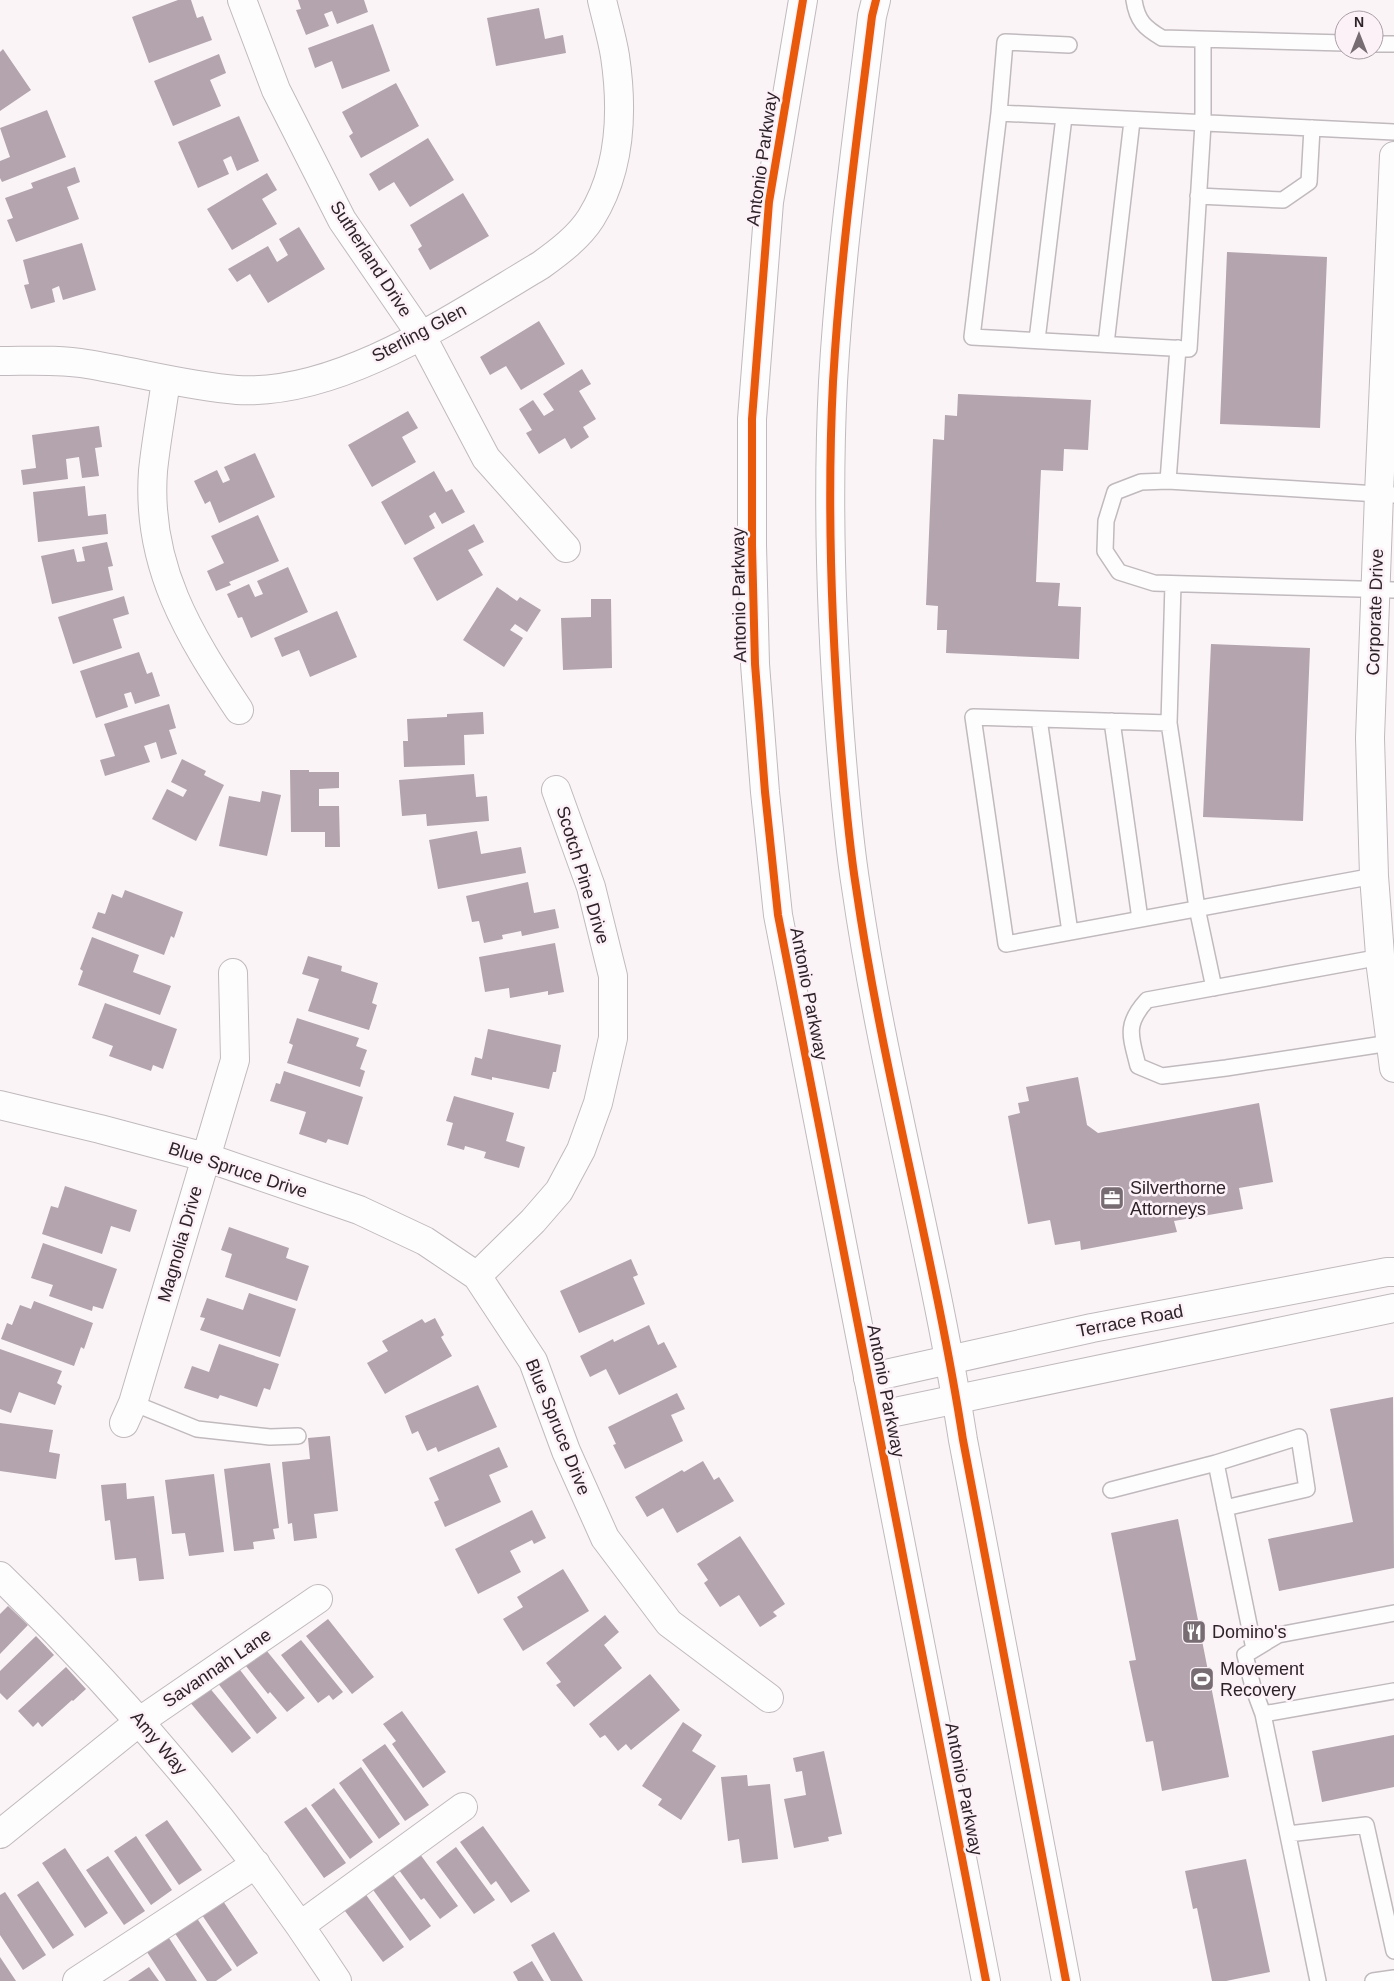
<svg xmlns="http://www.w3.org/2000/svg" width="1394" height="1981" font-family="Arial,sans-serif">
  <style>
    .building { fill: #b3a4ad }
    .lines { fill: none; stroke-linecap: round; stroke-linejoin: round }
    .lane-casing { stroke: #c0b9bd; stroke-width: 18 }
    .street-casing { stroke: #c0b9bd; stroke-width: 30 }
    .secondary-casing { stroke: #c0b9bd; stroke-width: 30 }
    .primary-casing { stroke: #c0b9bd; stroke-width: 30 }
    .lane { stroke: #fefdfe; stroke-width: 15 }
    .street { stroke: #fefdfe; stroke-width: 28 }
    .secondary { stroke: #fefdfe; stroke-width: 28 }
    .primary { stroke: #fefdfe; stroke-width: 28 }
    .cycleway-casing { stroke: #fdf1f8; stroke-width: 11 }
    .cycleway { stroke: #e8590c; stroke-width: 8 }
    .labels { text-anchor: middle; dominant-baseline: central; stroke-width: 5; stroke-linejoin: round; paint-order: stroke }
    .street-label { font-size: 18px; fill: #2f232a; stroke: #fdf1f8 }
    .poi-label { font-size: 18px; fill: #2f232a; stroke: #fdf1f8; text-anchor: start }
  </style>
  <rect width="100%" height="100%" fill="#faf4f7"/>
  <path class="building" d="M178,0H191L197,18L203,16L212,40L149,63L132,17Z
    M298,0H364L368,12L337,24L332,11L324,14L329,26L306,35L296,10L301,9Z
    M539,8L545,39L563,35L566,53L496,66L487,18Z
    M373,24L390,71L342,89L332,61L315,68L308,48Z
    M3,49L31,90L0,111V52Z
    M219,54L226,73L210,80L221,106L173,126L154,81Z
    M396,83L419,126L361,158L349,136L353,133L342,112Z
    M47,110L66,157L2,182L0,178V161L10,157L0,128Z
    M239,116L259,161L237,171L231,156L223,160L229,174L198,188L178,142Z
    M428,138L454,180L410,207L394,182L379,191L369,174Z
    M75,167L80,182L67,187L79,219L16,242L7,220L13,218L5,198L33,188L31,183Z
    M267,173L277,190L262,199L277,224L232,250L207,209Z
    M463,193L489,236L430,270L418,249L422,246L410,225Z
    M299,227L325,269L268,303L250,274L237,282L228,269L268,246L277,262L288,255L279,239Z
    M82,243L96,290L63,300L59,286L52,289L55,302L31,309L24,285L29,284L23,260Z
    M1227,252L1327,257L1320,428L1220,424Z
    M539,321L565,364L521,390L506,366L490,375L480,357Z
    M582,369L591,384L579,391L596,419L583,427L589,437L571,449L565,438L539,454L526,433L532,430L519,409L533,400L544,416L554,410L543,394Z
    M958,394L1091,400L1088,450L1064,449L1063,471L1041,470L1036,582L1060,583L1058,606L1081,607L1079,659L946,653L947,630H937L938,606L926,605L933,439L944,440L945,415L957,416Z
    M408,411L418,428L402,437L416,462L372,487L348,445Z
    M99,426L102,447L95,448L99,476L82,478L79,457L66,459L68,479L23,485L21,470L36,468L32,435Z
    M255,453L275,497L219,523L210,501L205,504L194,481L217,470L223,483L230,480L224,467Z
    M434,471L446,492L452,489L465,512L442,524L435,512L429,516L435,528L405,545L381,502Z
    M85,486L88,516L106,514L108,534L38,542L33,492Z
    M258,515L279,561L229,582L231,585L216,591L207,571L224,563L211,536Z
    M474,524L484,542L468,550L483,575L437,601L413,558Z
    M107,542L113,566L108,567L113,590L52,604L41,556L74,549L77,562L85,561L82,547Z
    M288,567L308,612L251,638L242,617L238,618L227,594L249,584L255,597L263,594L257,581Z
    M497,587L517,601L520,597L541,610L527,632L515,624L510,630L523,638L504,667L463,640Z
    M124,596L129,614L113,619L122,648L73,664L58,617Z
    M591,599H611L612,668L563,670L561,618L591,617Z
    M337,611L357,657L310,677L299,650L282,657L274,638Z
    M1211,644L1310,648L1303,821L1203,817Z
    M139,652L147,674L152,672L160,696L135,704L131,692L124,694L128,707L96,718L80,671Z
    M169,704L176,728L169,730L177,754L161,759L156,742L144,746L150,762L105,776L100,760L115,756L104,724Z
    M483,712L484,734L464,735L465,765L404,767L403,741H408L407,719L447,717V714Z
    M182,759L206,771L204,775L224,785L196,841L152,819L167,789L183,797L187,790L171,782Z
    M290,770H309V772H339V788L319,789V806H339L340,847H325V832H291Z
    M474,774L476,797L487,796L489,821L427,826L426,814L402,816L399,780Z
    M262,791L281,795L267,856L219,846L229,796L260,802Z
    M477,831L481,854L521,847L526,873L438,889L429,840Z
    M528,882L534,913L555,909L559,928L522,936L521,931L502,935L503,939L484,943L479,921L472,922L466,896Z
    M125,890L183,912L174,938L171,936L164,955L92,928L98,912L105,914L112,894L122,898Z
    M92,937L139,955L133,972L171,986L160,1015L78,985L83,971L80,969Z
    M555,943L564,992L548,995V991L510,998L509,988L485,992L479,957Z
    M308,956L342,966L341,971L378,983L372,1003L377,1005L369,1030L308,1011L319,979L302,974Z
    M105,1003L177,1029L163,1069L153,1065L151,1071L109,1056L113,1046L92,1038Z
    M297,1018L359,1038L356,1046L367,1050L360,1069L365,1071L360,1087L287,1063L293,1045L289,1043Z
    M488,1029L561,1045L556,1072H553L549,1089L492,1077V1080L471,1075L475,1057L482,1059Z
    M284,1071L363,1097L348,1145L328,1139L326,1143L299,1134L306,1112L270,1101L276,1083L280,1084Z
    M1078,1077L1087,1125L1098,1133L1259,1103L1273,1182L1239,1188L1243,1209L1174,1221L1177,1232L1081,1250L1080,1241L1055,1245L1050,1220L1028,1224L1008,1116L1020,1113L1018,1103L1029,1101L1026,1087Z
    M454,1096L514,1113L506,1141L525,1147L519,1168L484,1158L486,1152L465,1146L464,1150L447,1145L453,1123L446,1121Z
    M65,1186L137,1210L130,1232L111,1226L102,1254L42,1234L51,1206L58,1208Z
    M229,1227L289,1248L286,1258L309,1266L297,1301L225,1277L232,1254L221,1250Z
    M43,1243L117,1269L103,1309L93,1306L92,1311L49,1296L53,1285L31,1278Z
    M631,1259L638,1275L633,1277L645,1304L579,1333L560,1291Z
    M249,1293L296,1309L280,1357L200,1330L205,1318L200,1317L207,1298L243,1310Z
    M34,1301L93,1323L84,1349L81,1347L74,1366L1,1339L7,1323L12,1325L20,1305L31,1309Z
    M435,1318L444,1335L441,1337L452,1356L385,1394L367,1363L388,1351L382,1341L422,1319L425,1323Z
    M649,1325L658,1345L664,1342L677,1367L619,1395L606,1369L590,1377L580,1356L613,1339L614,1342Z
    M219,1344L279,1364L270,1390L264,1388L257,1407L220,1395L218,1399L184,1388L192,1366L209,1372Z
    M0,1349L62,1371L57,1383L62,1386L55,1405L19,1392L11,1413L0,1409Z
    M478,1385L497,1427L438,1452L436,1447L427,1451L418,1431L412,1434L405,1416Z
    M677,1393L685,1409L671,1415L683,1441L625,1469L613,1445L616,1444L608,1427Z
    M1393,1397L1394,1568L1279,1591L1268,1539L1353,1522L1330,1409Z
    M0,1423L53,1430L49,1452L60,1454L56,1479L0,1471Z
    M330,1436L338,1511L314,1514L317,1538L294,1541L292,1523L288,1524L282,1462L310,1459L308,1438Z
    M499,1447L508,1467L489,1475L501,1502L445,1527L434,1502L439,1500L429,1478Z
    M703,1461L714,1480L719,1477L734,1501L677,1533L663,1508L647,1517L635,1497L682,1470L684,1472Z
    M270,1463L279,1528L273,1529L275,1539L253,1542L254,1549L234,1551L224,1469Z
    M214,1474L224,1552L189,1556L185,1533L172,1534L165,1480Z
    M126,1483L127,1499L154,1496L164,1579L139,1581L136,1558L115,1560L110,1520L105,1521L101,1485Z
    M532,1510L546,1538L534,1544L532,1540L510,1551L521,1572L478,1594L455,1549Z
    M1178,1519L1229,1777L1162,1791L1153,1741L1146,1742L1129,1661L1136,1660L1111,1533Z
    M740,1536L785,1604L773,1612L777,1616L760,1627L739,1595L720,1607L704,1583L708,1580L697,1564Z
    M563,1569L589,1611L523,1651L503,1619L523,1607L517,1597Z
    M8,1606L28,1625L0,1654V1614Z
    M605,1615L619,1632L604,1645L622,1668L574,1707L556,1685L561,1682L546,1663Z
    M328,1619L374,1677L352,1694L306,1636Z
    M36,1636L54,1655L7,1700L0,1693V1671Z
    M301,1640L343,1692L333,1700L329,1695L318,1703L281,1655Z
    M262,1645L305,1698L287,1712L270,1692L268,1694L242,1661Z
    M237,1666L277,1718L257,1734L217,1682Z
    M66,1667L86,1689L73,1701L72,1700L42,1727L38,1722L33,1727L18,1711Z
    M650,1674L680,1710L631,1750L626,1744L618,1751L605,1735L600,1738L589,1724Z
    M208,1686L251,1738L232,1753L189,1701Z
    M402,1711L446,1772L423,1788L392,1744L396,1741L383,1724Z
    M683,1722L702,1735L692,1751L716,1766L681,1820L658,1805L662,1799L642,1786Z
    M1394,1735V1787L1322,1802L1312,1751Z
    M385,1744L429,1805L405,1821L362,1760Z
    M824,1751L842,1834L828,1837L829,1841L794,1848L784,1799L806,1795L802,1771L796,1772L793,1758Z
    M361,1767L400,1824L379,1839L339,1783Z
    M747,1775L748,1786L770,1784L778,1859L742,1863L739,1839L728,1841L721,1777Z
    M334,1788L373,1842L350,1859L311,1805Z
    M306,1807L346,1863L324,1878L284,1822Z
    M167,1820L202,1870L179,1885L145,1835Z
    M483,1826L530,1891L511,1903L496,1881L491,1885L460,1842Z
    M136,1836L172,1890L151,1905L114,1851Z
    M456,1847L495,1900L474,1914L436,1862Z
    M65,1848L108,1913L85,1928L42,1863Z
    M417,1850L458,1906L440,1919L424,1898L421,1900L396,1866Z
    M108,1856L145,1911L124,1925L86,1870Z
    M1246,1859L1270,1972L1226,1981H1212L1197,1908L1193,1909L1185,1871Z
    M391,1872L431,1926L410,1941L371,1887Z
    M38,1881L74,1935L53,1949L17,1895Z
    M5,1892L46,1955L23,1970L0,1935V1895Z
    M364,1892L404,1947L383,1962L342,1907Z
    M221,1898L258,1953L237,1967L200,1912Z
    M194,1914L232,1970L216,1981H207L172,1929Z
    M554,1932L583,1981H551L531,1945Z
    M167,1935L197,1981H166L145,1949Z
    M0,1957L16,1981H0Z
    M532,1961L544,1981H518L513,1972Z
    M149,1967L159,1981H128Z"/>
  <g class="lines">
    <defs>
      <path id="lane" d="M1134,0C1137,21 1145,28 1162,38L1344,43
        M1374,44H1394
        M1069,45L1005,42L999,113L1394,132
        M999,113L972,337L1189,349L1203,124V40
        M1198,196L1283,200L1309,182L1312,128
        M1037,340L1064,117
        M1106,344L1132,121
        M1178,348L1168,481L1141,482L1115,492L1106,521L1105,551L1119,572L1154,583L1394,590
        M1168,481L1394,495
        M1173,584L1169,723L973,717L1006,944L1374,876
        M1039,719L1070,932
        M1112,721L1140,919
        M1169,723L1197,908L1214,988
        M1381,957L1147,1000C1124,1025 1131,1037 1138,1066L1162,1076L1226,1068L1390,1043
        M133,1403L197,1429L270,1437L298,1436
        M1216,1463L1299,1437L1307,1489L1225,1508
        M1111,1490L1216,1463L1254,1649
        M1394,1613L1278,1635L1245,1655L1253,1687L1263,1714L1394,1691
        M1263,1714L1318,1981
        M1288,1834L1366,1825L1394,1951
        M1373,1981L1394,1978"/>
      <path id="street" d="M242,0L276,90L342,220L421,335L486,458L566,548
        M1394,156L1379,494L1370,738L1374,876L1381,968L1394,1068
        M0,361C29,361 59,359 87,364C137,372 186,386 237,390C340,396 455,316 541,265C559,252 579,237 591,218C621,170 623,110 615,56C612,37 606,18 602,0
        M166,380C162,410 156,441 153,471C146,566 189,635 239,710
        M0,1105L100,1129L205,1157L359,1210L425,1241L477,1276L533,1361L566,1451L605,1538L669,1623L769,1698
        M477,1276L533,1221L559,1191L581,1150L598,1103L613,1038V976L591,887L556,790
        M124,1423L133,1403L235,1060L233,973
        M0,1576C128,1700 240,1832 337,1981
        M0,1834L140,1721L318,1599
        M301,1925L463,1807
        M77,1981L256,1864"/>
      <path id="secondary" d="M868,1378L1092,1328L1387,1272H1394
        M876,1416L1394,1308"/>
      <path id="primary" d="M803,0L769,202L752,419V545L755,664L765,792L778,915L986,1981
        M876,0L872,16C857,138 840,259 833,382C827,500 831,618 840,736C844,786 848,837 856,887C883,1073 934,1254 963,1440L1066,1981"/>
    </defs>
    <use href="#lane" class="lane-casing"/>
    <use href="#street" class="street-casing"/>
    <use href="#secondary" class="secondary-casing"/>
    <use href="#primary" class="primary-casing"/>
    <use href="#lane" class="lane"/>
    <use href="#street" class="street"/>
    <use href="#secondary" class="secondary"/>
    <use href="#primary" class="primary"/>
    <defs>
      <path id="cycleway" d="M803,0L769,202L752,419V545L755,664L765,792L778,915L986,1981
        M876,0L872,16C857,138 840,259 833,382C827,500 831,618 840,736C844,786 848,837 856,887C883,1073 934,1254 963,1440L1066,1981"/>
    </defs>
    <use href="#cycleway" class="cycleway-casing"/>
    <use href="#cycleway" class="cycleway"/>
  </g>
  <defs>
    <symbol id="office-square" viewBox="-11 -11 22 22"><rect x="-9" y="-9" width="18" height="18" rx="4" fill="#766c72" stroke="#fdf1f8"/><path d="M-6-3h4V-5.5h4V-3h4V5H-6ZM-1-4.5V-3h2v-1.5ZM-6 0V1H6V0Z" fill="#fff"/></symbol>
    <symbol id="restaurant-square" viewBox="-11 -11 22 22"><rect x="-9" y="-9" width="18" height="18" rx="4" fill="#766c72" stroke="#fdf1f8"/><path d="M-5-6h1v4h1v-4h1v4h1v-4h1v5L-1.5 .5V6h-2V.5L-5-1ZM5-6V6H3V1.5H1.5Q1.5-4 5-6Z" fill="#fff"/></symbol>
    <symbol id="stadium-square" viewBox="-11 -11 22 22"><rect x="-9" y="-9" width="18" height="18" rx="4" fill="#766c72" stroke="#fdf1f8"/><path d="M0-5a6.5 5 0 1 0 0 10a6.5 5 0 1 0 0-10ZM-3.5-1.8h7v3.6h-7Z" fill="#fff"/></symbol>
  </defs>
  <g fill-rule="evenodd">
    <use href="#office-square" x="1098" y="1184" width="28" height="28"/>
    <use href="#restaurant-square" x="1180" y="1618" width="28" height="28"/>
    <use href="#stadium-square" x="1188" y="1665" width="28" height="28"/>
  </g>
  <g class="labels">
    <g class="street-label">
      <text transform="translate(762 159) rotate(-82)">Antonio Parkway</text>
      <text transform="translate(371 259) rotate(57)">Sutherland Drive</text>
      <text transform="translate(419 333) rotate(-28)">Sterling Glen</text>
      <text transform="translate(739 595) rotate(-91)">Antonio Parkway</text>
      <text transform="translate(1375 612) rotate(-88)">Corporate Drive</text>
      <text transform="translate(583 875) rotate(73)">Scotch Pine Drive</text>
      <text transform="translate(809 994) rotate(79)">Antonio Parkway</text>
      <text transform="translate(238 1170) rotate(18)">Blue Spruce Drive</text>
      <text transform="translate(180 1244) rotate(-74)">Magnolia Drive</text>
      <text transform="translate(1130 1321) rotate(-11)">Terrace Road</text>
      <text transform="translate(886 1391) rotate(79)">Antonio Parkway</text>
      <text transform="translate(558 1427) rotate(68)">Blue Spruce Drive</text>
      <text transform="translate(217 1668) rotate(-34)">Savannah Lane</text>
      <text transform="translate(159 1743) rotate(50)">Amy Way</text>
      <text transform="translate(964 1789) rotate(79)">Antonio Parkway</text>
    </g>
    <g class="poi-label">
      <text x="1130" y="1188">Silverthorne<tspan x="1130" dy="21">Attorneys</tspan></text>
      <text x="1212" y="1632">Domino's</text>
      <text x="1220" y="1669">Movement<tspan x="1220" dy="21">Recovery</tspan></text>
    </g>
  </g>
  <g transform="translate(1359 35)"><circle r="24" fill="#fdf1f8" stroke="#ab9fa6"/>
  <path d="M0-4L9 19L0 12L-9 19Z" fill="#766c72"/>
  <text y="-8" font-size="14" font-weight="bold" text-anchor="middle" fill="#2f232a">N</text>
  </g>
</svg>
